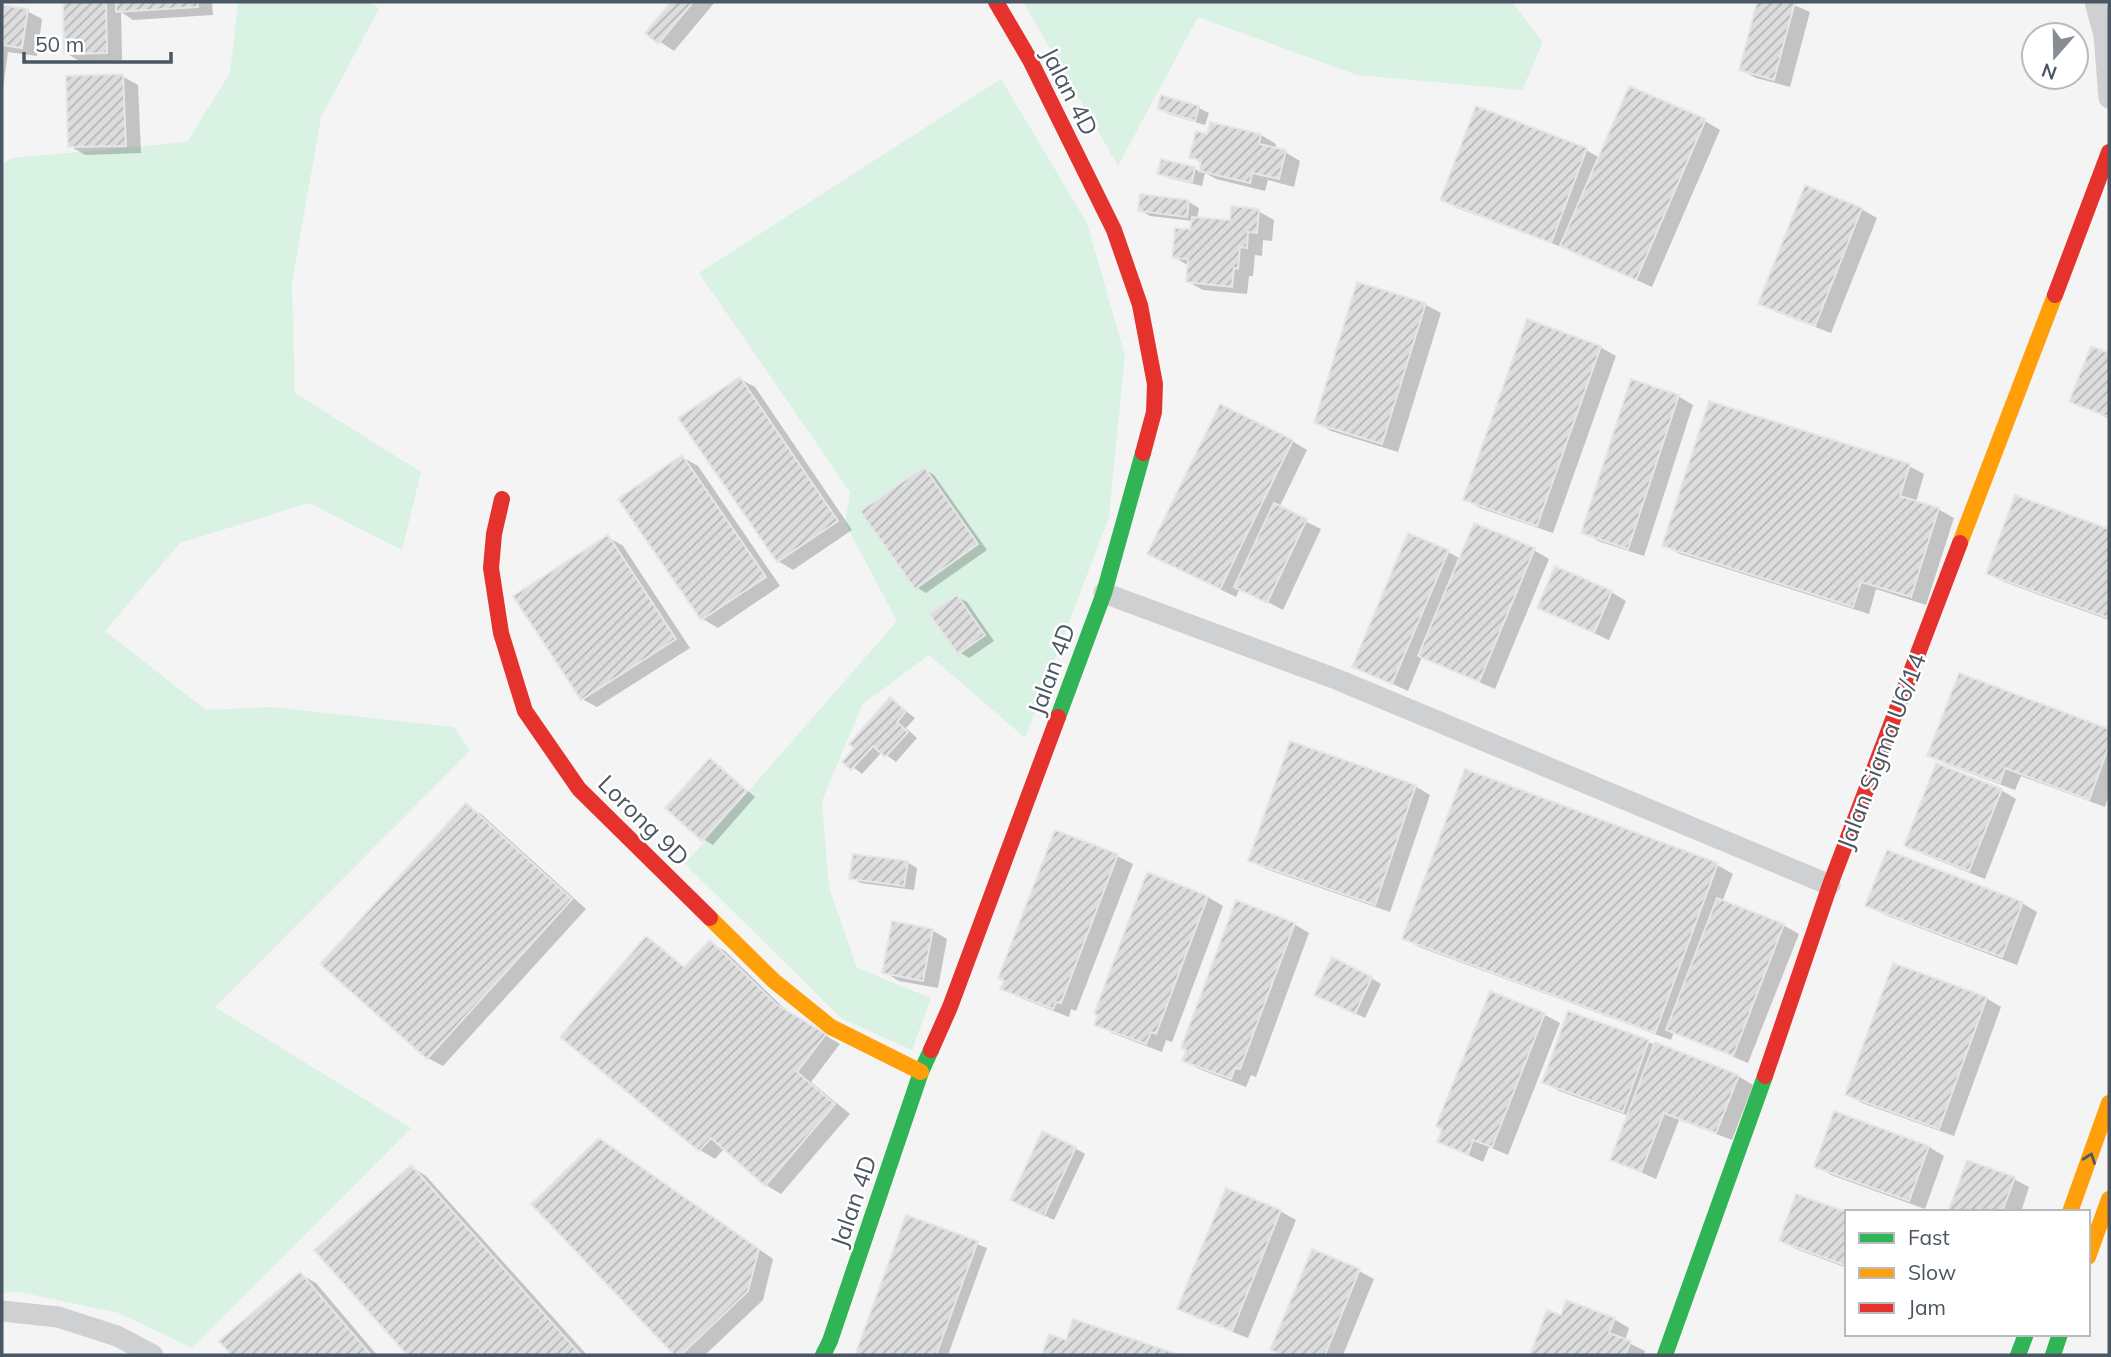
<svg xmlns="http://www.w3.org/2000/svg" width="2111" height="1357" font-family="Mulish,sans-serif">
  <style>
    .grass { fill: #d9f2e3 }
    .shadow { fill: #0003 }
    .building { fill: url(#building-hatch); stroke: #e5e6e7; stroke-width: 2 }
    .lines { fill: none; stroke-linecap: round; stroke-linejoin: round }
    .street { stroke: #ced0d2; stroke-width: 21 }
    .fast { stroke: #30b455; stroke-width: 16 }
    .slow { stroke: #ff9f0a; stroke-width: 16 }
    .jam { stroke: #e5322d; stroke-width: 16 }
    .oneway { stroke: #495b60 }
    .labels { text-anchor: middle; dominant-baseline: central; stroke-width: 5; stroke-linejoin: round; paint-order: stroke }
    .street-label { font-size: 24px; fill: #4a5661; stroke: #fff }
  </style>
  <defs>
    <pattern id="building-hatch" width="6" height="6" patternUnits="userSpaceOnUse" patternTransform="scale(1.75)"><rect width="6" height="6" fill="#ddddde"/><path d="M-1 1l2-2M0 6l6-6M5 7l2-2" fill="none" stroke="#b5b6b7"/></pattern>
  </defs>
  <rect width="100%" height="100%" fill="#f4f4f4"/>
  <path class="grass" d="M238,2H370L379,9L321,117L292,283L295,393L421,472L402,550L309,503L180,543L105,631L206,710L272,707L454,727L470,751L215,1007L411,1128L192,1348L119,1313L19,1292L2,1293V165L11,158L187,142L230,73Z
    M1023,2H1512L1543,42L1522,90L1357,75L1198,17L1118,166Z
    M1001,79L1087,223L1125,356L1109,517L1025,738L929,655L862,705L822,801L829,887L857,968L931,998L912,1050L842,1019L685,864L897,621L845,523L850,492L699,273Z"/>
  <path class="shadow" d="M64,2H212L213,15L133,20L121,12L122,60L81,62L66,53Z
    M673,2H715L674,51L647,33Z
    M1759,2H1787L1810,12L1790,87L1756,78L1741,70Z
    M2,7L27,11L42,19L37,56L8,52L2,96Z
    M122,76L138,85L141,153L85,155L70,146Z
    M1162,97L1199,108L1209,113L1205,125L1168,114L1159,109Z
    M1705,121L1720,130L1652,287L1567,249L1457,208L1442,200L1586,150L1600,158Z
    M1211,124L1261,135L1276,144L1275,150L1285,152L1300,161L1294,187L1268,180L1265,191L1216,179L1205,173L1202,186L1169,178L1159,173L1194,168L1200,172L1202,163L1191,157L1208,136Z
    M1189,202L1199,208L1197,219L1232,222L1258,211L1274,220L1272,241L1263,240L1262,256L1255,255L1253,276H1249L1247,294L1203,290L1187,281L1189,266L1174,257L1192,231L1193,221L1150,216L1140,210Z
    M1861,209L1877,218L1831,333L1776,312L1761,303Z
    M1359,284L1426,305L1441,313L1398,452L1331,431L1316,422Z
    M1600,347L1616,356L1553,533L1480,508L1465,499Z
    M2092,349L2109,355V419L2072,401Z
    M740,379L755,387L852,530L793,570L778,561Z
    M1678,396L1693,405L1644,556L1598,541L1583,532Z
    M1292,441L1307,450L1279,508L1321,529L1283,610L1240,588L1236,597L1164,562Z
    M682,457L698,466L780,586L718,628L703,619L620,499Z
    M1909,466L1924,474L1916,502L1938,509L1954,518L1926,605L1876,589L1869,614L1680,554L1664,546Z
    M924,469L934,475L987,550L926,593L916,587Z
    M2016,497L2109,531V620L2004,582L1988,573Z
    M608,537L623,546L690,648L597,707L582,699Z
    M1534,550L1549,559L1495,689L1422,657L1408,691L1354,666L1448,552L1461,559Z
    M1611,592L1626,601L1609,640L1539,608Z
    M957,597L967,602L994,641L969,658L959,652Z
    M1960,675L2109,731V795L2105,807L2021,776L2015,790L1945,764L1930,755Z
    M891,700L915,718L906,728L917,738L896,762L882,752L862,774L845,761Z
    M710,760L720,766L755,797L713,845L703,839Z
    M1466,771L1717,865L1733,874L1722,902L1783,925L1799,934L1748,1063L1674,1032L1671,1040L1419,947L1404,938Z
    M1415,786L1430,795L1390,912L1266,869L1251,860Z
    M2001,790L2016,799L1985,879L1922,854L1906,845Z
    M466,805L481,814L586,909L443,1066L428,1058Z
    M1056,832L1117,856L1133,864L1076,1011L1071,1009L1069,1017L1018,997L1003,988Z
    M907,862L917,868L914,890L861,883L851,878Z
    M1148,875L1208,897L1223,906L1172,1042L1166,1040L1162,1052L1112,1033L1096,1024Z
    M2022,903L2037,912L2017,965L1883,914L1868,905Z
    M1294,924L1309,933L1256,1077L1251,1075L1246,1087L1199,1069L1184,1060Z
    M932,930L947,939L938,988L899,981L884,972Z
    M646,939L661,947L686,968L710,942L725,951L791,1015L840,1044L811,1082L850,1114L781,1194L766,1185L725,1148L715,1159L700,1150Z
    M1371,978L1381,984L1365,1018L1326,999Z
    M1491,993L1545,1015L1560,1023L1508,1155L1489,1147L1483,1162L1439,1142Z
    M1986,998L2001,1007L1954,1136L1862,1103L1847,1094Z
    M1648,1042L1738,1076L1753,1085L1732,1140L1679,1120L1656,1179L1612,1159L1629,1116L1559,1091L1544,1082Z
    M1835,1113L1929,1147L1944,1156L1925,1209L1831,1175L1816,1166Z
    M1075,1148L1085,1154L1054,1220L1022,1205Z
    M615,1149L773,1259L763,1300L705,1355H676L534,1204Z
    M411,1167L426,1176L587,1355H409L316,1250Z
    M2014,1179L2029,1187L2021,1212H1950Z
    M1280,1211L1296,1220L1248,1338L1194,1317L1179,1308Z
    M1847,1214V1268L1796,1249L1781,1240Z
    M907,1217L987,1248L948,1355H857Z
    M1359,1271L1374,1279L1343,1355H1283L1273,1349Z
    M300,1274L316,1283L377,1355H233L221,1341Z
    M1548,1313L1562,1318L1614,1319L1629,1328L1625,1341L1645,1351L1644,1355H1532Z
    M1074,1321L1175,1355H1044L1051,1336L1067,1342Z"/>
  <path class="building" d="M63,2H106L107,53L64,54Z
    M116,2H198V7L116,12Z
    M671,2H693L658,44L645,33Z
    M1757,2H1795L1774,80L1739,70Z
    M2,5L28,9L22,48L2,45Z
    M123,74L126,146L68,147L66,76Z
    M1629,86L1706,119L1636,280L1560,246Z
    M1161,95L1199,106L1195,121L1157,109Z
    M1476,106L1587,148L1551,243L1440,200Z
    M1210,122L1261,134L1259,144L1286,150L1279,179L1252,173L1250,183L1199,171L1201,160L1189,158L1196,131L1207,134Z
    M1161,159L1195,167L1192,182L1157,174Z
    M1805,185L1862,208L1815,326L1758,304Z
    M1140,194L1189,200L1187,217L1138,211Z
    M1231,206L1259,209L1257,233L1248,232L1247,248L1240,247L1238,269L1234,268L1232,287L1186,282L1188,259L1172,258L1175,228L1190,229L1192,217L1230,220Z
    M1357,282L1426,303L1382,444L1314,423Z
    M1527,319L1601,346L1537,526L1463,500Z
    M2091,346L2109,353V417L2069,402Z
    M740,377L838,521L777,562L678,418Z
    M1631,379L1679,395L1628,549L1581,533Z
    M1709,401L1910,464L1900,496L1939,508L1911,597L1861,582L1853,607L1662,546Z
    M1220,404L1293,440L1220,589L1147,554Z
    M682,455L766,577L701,620L618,499Z
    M924,467L978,544L915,589L860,511Z
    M2015,495L2109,529V618L1986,574Z
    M1274,503L1307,519L1267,603L1234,587Z
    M1474,523L1535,548L1479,682L1418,656Z
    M1408,533L1449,550L1392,684L1352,667Z
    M608,535L676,639L581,700L513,596Z
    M1555,566L1612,591L1594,633L1537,608Z
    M957,595L985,635L958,654L929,614Z
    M1959,673L2109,729V746L2089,800L2005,768L2000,783L1927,756Z
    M890,697L906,711L897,722L908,732L885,757L873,746L851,770L842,762L854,748L849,744Z
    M1290,741L1416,785L1375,905L1248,861Z
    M710,758L747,791L702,841L665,808Z
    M1936,763L2002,789L1969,871L1904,846Z
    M1465,769L1718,863L1655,1033L1402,939Z
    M466,803L572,899L427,1059L320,964Z
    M1055,830L1118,854L1061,1003L1056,1002L1053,1009L1000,989L1004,981L998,978Z
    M1887,850L2023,902L2002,957L1865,906Z
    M853,854L908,861L904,886L849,879Z
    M1147,872L1208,896L1156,1034L1151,1032L1146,1044L1094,1025L1098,1015L1094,1014Z
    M1717,898L1784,924L1733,1056L1666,1030Z
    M1236,900L1295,923L1240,1069L1235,1068L1231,1079L1182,1061L1186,1050L1181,1048Z
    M892,921L933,929L923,981L882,973Z
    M646,936L684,967L710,940L776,1004L826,1034L797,1072L835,1104L765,1186L711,1138L699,1151L560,1037Z
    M1332,957L1372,977L1355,1014L1314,995Z
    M1893,963L1987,997L1939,1129L1845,1095Z
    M1490,991L1545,1013L1492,1147L1473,1140L1468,1155L1437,1142L1442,1129L1436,1126Z
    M1568,1011L1649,1040L1623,1112L1542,1083Z
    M1655,1042L1739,1075L1716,1133L1664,1113L1641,1172L1610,1160Z
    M1834,1111L1929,1146L1909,1201L1814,1167Z
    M1042,1131L1076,1147L1044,1216L1010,1200Z
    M599,1138L759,1249L748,1291L681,1355H674L531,1204Z
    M1967,1160L2015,1177L2002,1212H1948Z
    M411,1165L581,1355H407L314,1250Z
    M1226,1188L1281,1210L1232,1331L1177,1309Z
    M1796,1194L1847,1212V1266L1779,1241Z
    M906,1215L978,1241L936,1355H855Z
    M1312,1249L1360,1269L1325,1355H1283L1270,1350Z
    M300,1272L371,1355H231L219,1341Z
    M1566,1300L1615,1318L1609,1333L1631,1341L1625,1355H1530L1547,1310L1561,1315Z
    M1073,1319L1180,1355H1042L1049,1334L1066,1340Z"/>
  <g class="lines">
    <path class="street" d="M2095,2L2104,35L2109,98
      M1104,593L1336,679L1830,885
      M2,1311L58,1317L117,1336L153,1355"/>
    <path class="fast" d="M1058,717L1104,593L1143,453
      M823,1355L830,1341L921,1072L931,1050
      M1665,1355L1765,1076
      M2018,1355L2026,1334
      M2053,1355L2060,1334"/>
    <path class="slow" d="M1960,543L2055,295
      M710,918L774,981L831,1027L921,1072
      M2070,1212L2109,1103
      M2088,1257L2109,1199"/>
    <path class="jam" d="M996,2L1030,60L1114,230L1140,305L1155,384L1154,412L1143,453
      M2055,295L2109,152
      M502,499L494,534L491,568L501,633L525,711L579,789L710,918
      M931,1050L950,1007L1058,717
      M1765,1076L1830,885L1960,543"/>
  </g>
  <defs><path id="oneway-chevron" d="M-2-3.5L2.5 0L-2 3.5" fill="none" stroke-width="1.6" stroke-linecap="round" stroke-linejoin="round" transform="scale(1.75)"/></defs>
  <use class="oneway" href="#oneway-chevron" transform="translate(2090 1158) rotate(-70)"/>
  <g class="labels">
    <g class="street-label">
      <text transform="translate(1070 91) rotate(63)">Jalan 4D</text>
      <text transform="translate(1051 669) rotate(-70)">Jalan 4D</text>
      <text transform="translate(1881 751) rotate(-69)">Jalan Sigma U6/14</text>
      <text transform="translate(644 820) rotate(45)">Lorong 9D</text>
      <text transform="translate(853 1201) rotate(-71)">Jalan 4D</text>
    </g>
  </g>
  <rect width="2111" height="1357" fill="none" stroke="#4a5661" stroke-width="7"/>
  <rect x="1845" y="1210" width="245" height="126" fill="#ffffff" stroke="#b7bbc0" stroke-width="2"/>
  <rect x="1859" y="1233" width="35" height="10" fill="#30b455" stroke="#b7bbc0" stroke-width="2"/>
  <text x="1908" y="1245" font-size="21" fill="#4a5661">Fast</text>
  <rect x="1859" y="1268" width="35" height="10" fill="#ff9f0a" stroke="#b7bbc0" stroke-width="2"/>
  <text x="1908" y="1280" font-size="21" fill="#4a5661">Slow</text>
  <rect x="1859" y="1303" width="35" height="10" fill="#e5322d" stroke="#b7bbc0" stroke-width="2"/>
  <text x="1908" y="1315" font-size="21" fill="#4a5661">Jam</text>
  <g transform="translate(2055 56) rotate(200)"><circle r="33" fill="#ffffff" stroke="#b7bbc0" stroke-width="2"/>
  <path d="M0-5L12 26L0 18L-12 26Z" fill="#868d94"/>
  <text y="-10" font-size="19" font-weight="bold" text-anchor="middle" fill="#4a5661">N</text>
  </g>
  <path d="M24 52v10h147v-10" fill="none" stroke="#4a5661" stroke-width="3.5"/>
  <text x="35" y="52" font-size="21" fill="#4a5661" stroke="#ffffff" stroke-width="5" paint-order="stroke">50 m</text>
</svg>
